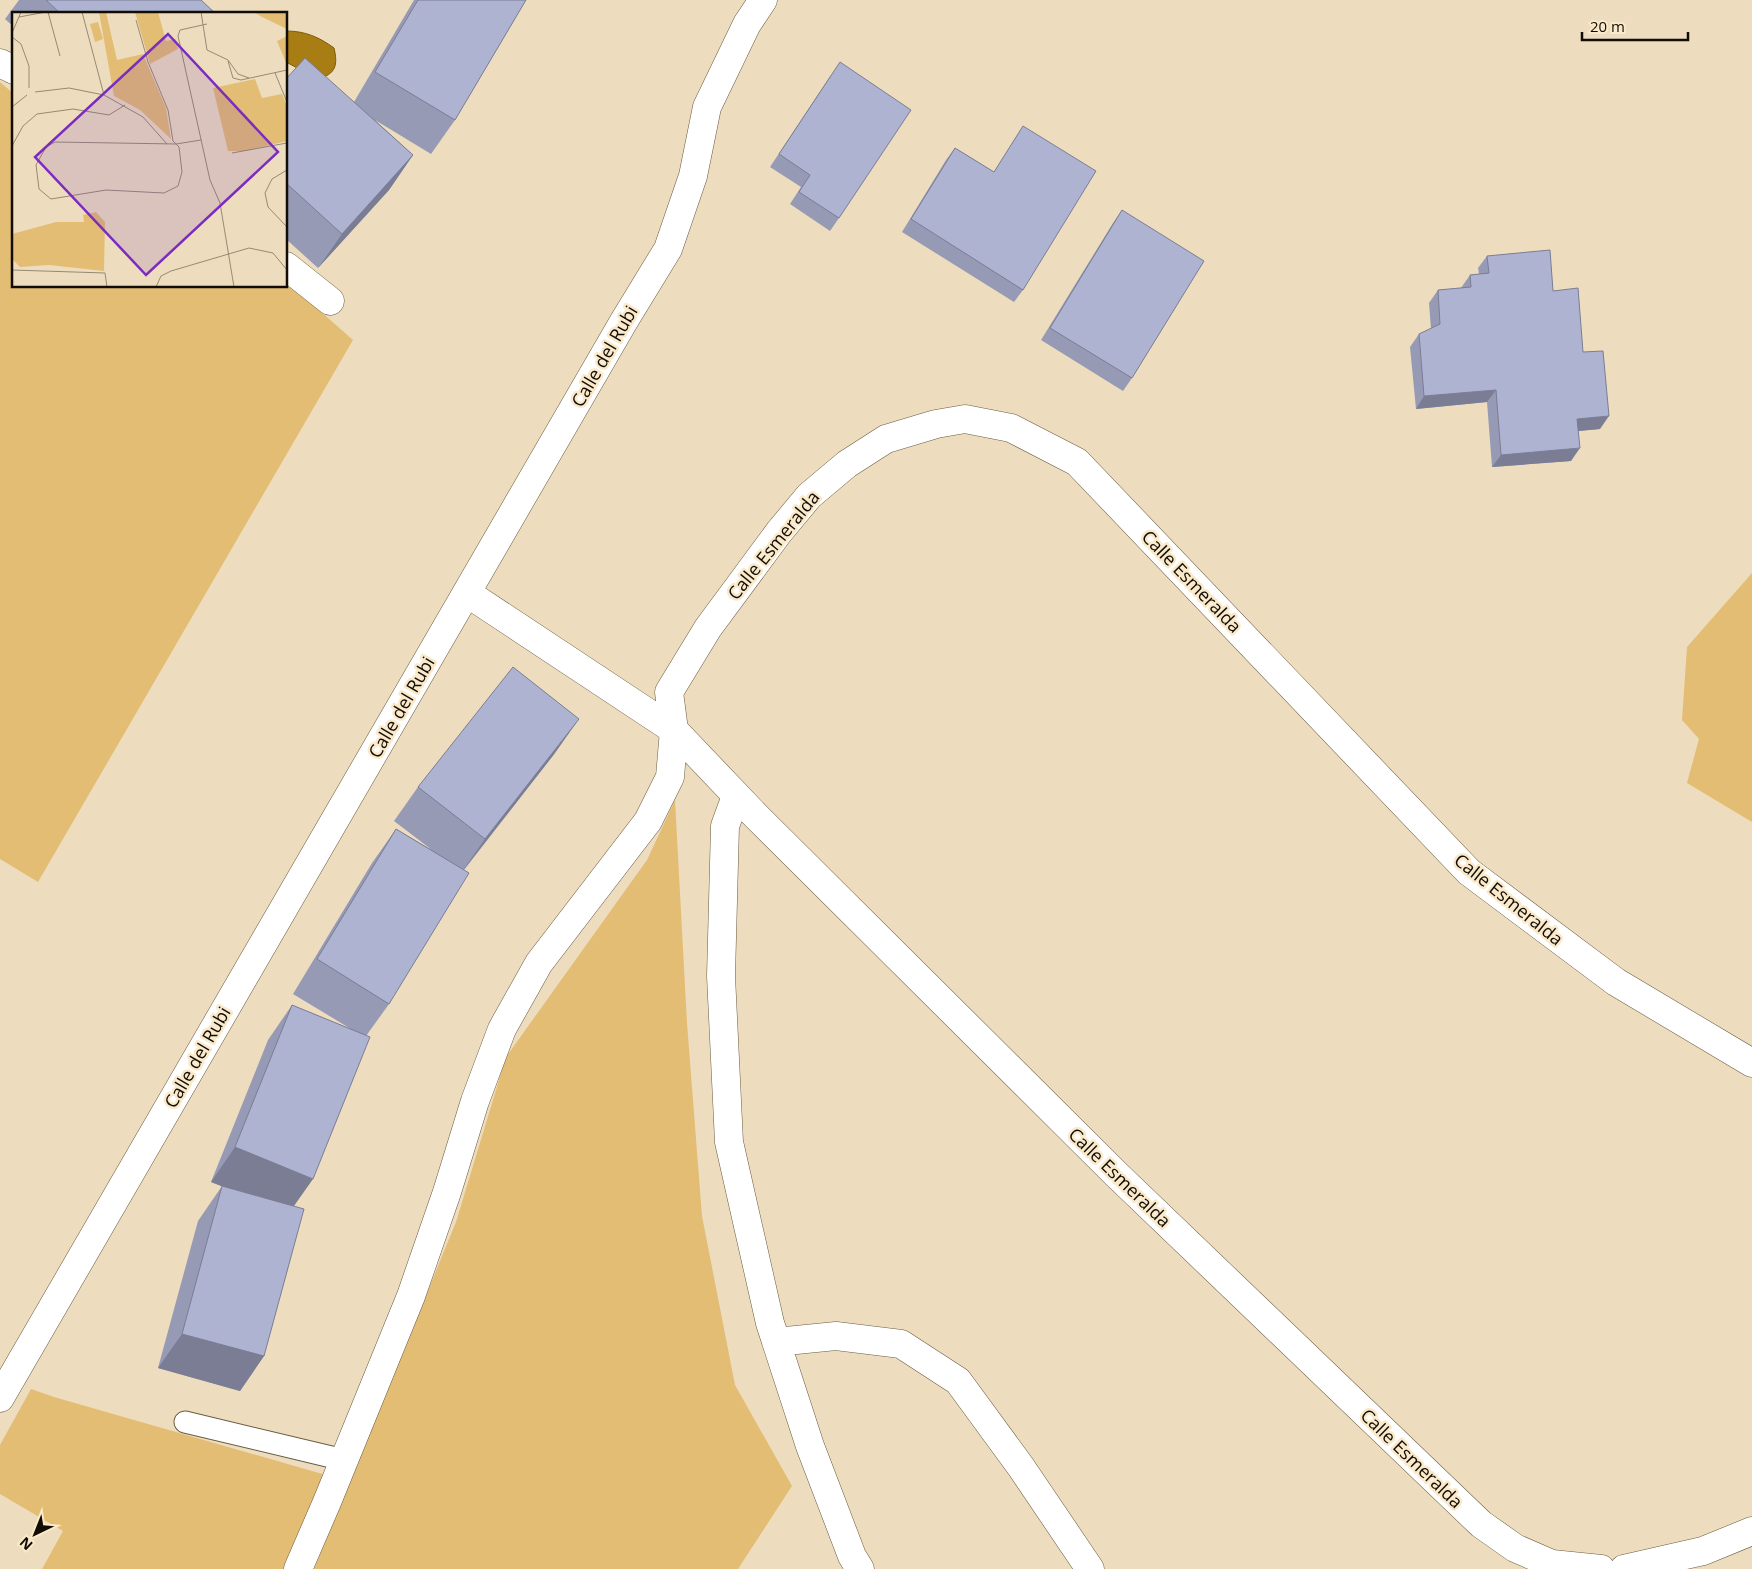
<svg xmlns="http://www.w3.org/2000/svg" width="1752" height="1569" font-family="'Open Sans',sans-serif">
  <style>
    .green { fill: #e3bd74 }
    .water { fill: #a87d13; stroke: #7b5b0e }
    .lines { fill: none; stroke-linecap: round; stroke-linejoin: round }
    .lane-casing { stroke: #6a5c41; stroke-width: 23 }
    .street-casing { stroke: #6a5c41; stroke-width: 29 }
    .lane { stroke: #fff; stroke-width: 21 }
    .street { stroke: #fff; stroke-width: 28 }
    .wall { fill: #969ab5 }
    .shaded-wall { fill: #7a7d93 }
    .building { fill: #afb3d2; stroke: #7a7d93 }
    .labels { text-anchor: middle; dominant-baseline: central; stroke-width: 5; stroke-linejoin: round; paint-order: stroke }
    .street-label { font-size: 18px; fill: #120d04; stroke: #faeacb }
    .inset-road { fill: none; stroke: #958a74; stroke-width: 1 }
    .view { fill: #7b2cbf; fill-opacity: 0.15; stroke: #7b2cbf; stroke-width: 2.5 }
    .inset-edge { fill: none; stroke: #120d04; stroke-width: 2.5 }
  </style>
  <rect width="100%" height="100%" fill="#edddbe"/>
  <path class="green" d="M0,82L14,94V286H286V281L353,340L38,882L0,859Z
    M1752,573V822L1687,783L1699,739L1682,720L1687,647Z
    M675,800L687,1023L702,1216L735,1385L792,1486L738,1569H314L456,1222L506,1057L647,860Z
    M31,1389L54,1397L326,1475L283,1569H42L63,1531L0,1494V1445Z"/>
  <path class="water" d="M286,31C305,31 319,37 334,48C338,65 336,74 318,79L286,62Z"/>
  <g class="lines">
    <defs>
      <path id="lane" d="M185,1422L344,1460"/>
      <path id="street" d="M0,63L14,70
        M286,266L330,301
        M467,593L674,730L756,816L1116,1174L1481,1524L1515,1548L1552,1564L1601,1569
        M736,796L725,826L721,976L729,1142L770,1323L810,1446L852,1556L860,1569
        M776,1342L836,1336L901,1344L958,1381L1021,1467L1090,1569
        M0,1398L624,321L668,249L693,176L707,107L747,24L763,0
        M298,1569L327,1502L411,1296L447,1192L475,1101L502,1029L539,963L648,821L670,777L674,730L669,692L708,628L779,532L809,496L847,464L886,439L936,424L965,419L1011,428L1077,462L1469,872L1616,982L1752,1063
        M1624,1569L1703,1551L1752,1531"/>
    </defs>
    <use href="#lane" class="lane-casing"/>
    <use href="#street" class="street-casing"/>
    <use href="#lane" class="lane"/>
    <use href="#street" class="street"/>
  </g>
  <path class="wall" d="M19,0H201L216,14H14V27L5,19Z
    M414,0H526L455,120L431,154L375,120L413,155L389,190L318,268L286,239V79L354,102Z
    M831,75L839,218L830,231L790,204L801,187L770,167Z
    M1023,126V290L1014,302L902,232L946,160L955,148L994,172Z
    M1122,210L1132,378L1123,391L1041,340L1113,223Z
    M1487,256L1553,291L1583,352L1600,429L1578,431L1571,461L1492,467L1487,402L1416,409L1410,347L1419,334L1431,329L1429,303L1438,290L1461,288L1470,275L1479,274L1478,268Z
    M555,753L464,870L389,1004L366,1036L294,1206L264,1356L240,1391L158,1368L198,1221L222,1186L211,1182L268,1040L292,1005L351,1029L293,994L372,863L396,829L432,850L394,821L418,787Z"/>
  <path class="shaded-wall" d="M413,155L389,190L318,268L342,234Z
    M1496,390L1487,402L1416,409L1424,396Z
    M1609,416L1600,429L1568,432L1577,419Z
    M1580,448L1571,461L1492,467L1501,455Z
    M579,719L555,753L461,873L485,839Z
    M235,1147L313,1179L289,1213L211,1182Z
    M182,1334L264,1356L240,1391L158,1368Z"/>
  <path class="building" d="M46,0H201L216,14H61Z
    M418,0H526L455,120L375,72Z
    M305,58L413,155L342,234L286,183V79Z
    M840,62L911,110L839,218L799,192L810,175L779,154Z
    M1023,126L1096,171L1023,290L911,219L955,148L994,172Z
    M1122,210L1204,261L1132,378L1050,328Z
    M1550,250L1553,291L1578,288L1583,352L1603,351L1609,416L1577,419L1580,448L1501,455L1496,390L1424,396L1419,334L1440,324L1438,290L1471,287L1470,275L1489,273L1487,256Z
    M513,667L579,719L485,839L418,787Z
    M396,829L469,873L389,1004L317,959Z
    M292,1005L370,1037L313,1179L235,1147Z
    M222,1186L304,1209L264,1356L182,1334Z"/>
  <g class="labels">
    <g class="street-label">
      <text transform="translate(604 356) rotate(-60)">Calle del Rubi</text>
      <text transform="translate(773 545) rotate(-51)">Calle Esmeralda</text>
      <text transform="translate(1192 581) rotate(46)">Calle Esmeralda</text>
      <text transform="translate(401 707) rotate(-60)">Calle del Rubi</text>
      <text transform="translate(1509 899) rotate(39)">Calle Esmeralda</text>
      <text transform="translate(197 1057) rotate(-60)">Calle del Rubi</text>
      <text transform="translate(1120 1177) rotate(44)">Calle Esmeralda</text>
      <text transform="translate(1412 1458) rotate(44)">Calle Esmeralda</text>
    </g>
  </g>
  <g transform="translate(12 12)">
    <rect width="275" height="275" fill="#edddbe"/>
    <path d="M87,0H94L105,48L131,42L154,96L159,127L128,98L102,84ZM123,0H146L154,29L164,27L166,37L138,52ZM242,0H275V17L250,5ZM86,10L91,27L83,30L78,12ZM275,24V53L265,29ZM243,67L250,86L270,82L275,94V129L233,139H216L201,76ZM84,200L93,210L92,259L37,253L8,255L0,247V222L44,210H72L71,203Z" fill="#e3bd74"/>
    <path class="inset-road" d="M36,0L48,44M70,0L92,83M189,0L195,38L216,48L226,62L237,66M7,5L34,0M124,8L136,50L156,98L161,129L167,135L170,160L166,174L152,181L94,178L39,187L27,177L24,153L34,135L43,130L164,132L189,128M195,12L168,18L166,24L198,168L208,191L222,275M0,21L9,0M0,25L9,32L17,54V76M216,49L221,66L229,68L275,58M263,61L275,90M23,80L57,76L92,83L131,105L155,132M0,95L15,83M0,134L11,114L25,102L61,97L97,103L113,93M220,141L275,131M275,158L260,167L253,181L256,195L275,215M0,258L93,261L95,275M144,275L149,264L159,259L237,236L261,241L275,258"/>
    <path class="view" d="M156,22L266,140L134,263L23,145Z"/>
    <rect width="275" height="275" class="inset-edge"/>
  </g>
  <g transform="translate(35 1534) rotate(223)" stroke="#faeacb" stroke-width="4" paint-order="stroke">
  <path d="M0-4L9 19L0 12L-9 19Z" fill="#120d04"/>
  <text y="-8" font-size="14" font-weight="bold" text-anchor="middle" fill="#120d04">N</text>
  </g>
  <path d="M1582 32v8h106v-8" fill="none" stroke="#120d04" stroke-width="2.5"/>
  <text x="1590" y="32" font-size="15" fill="#120d04" stroke="#faeacb" stroke-width="4" paint-order="stroke">20 m</text>
</svg>
